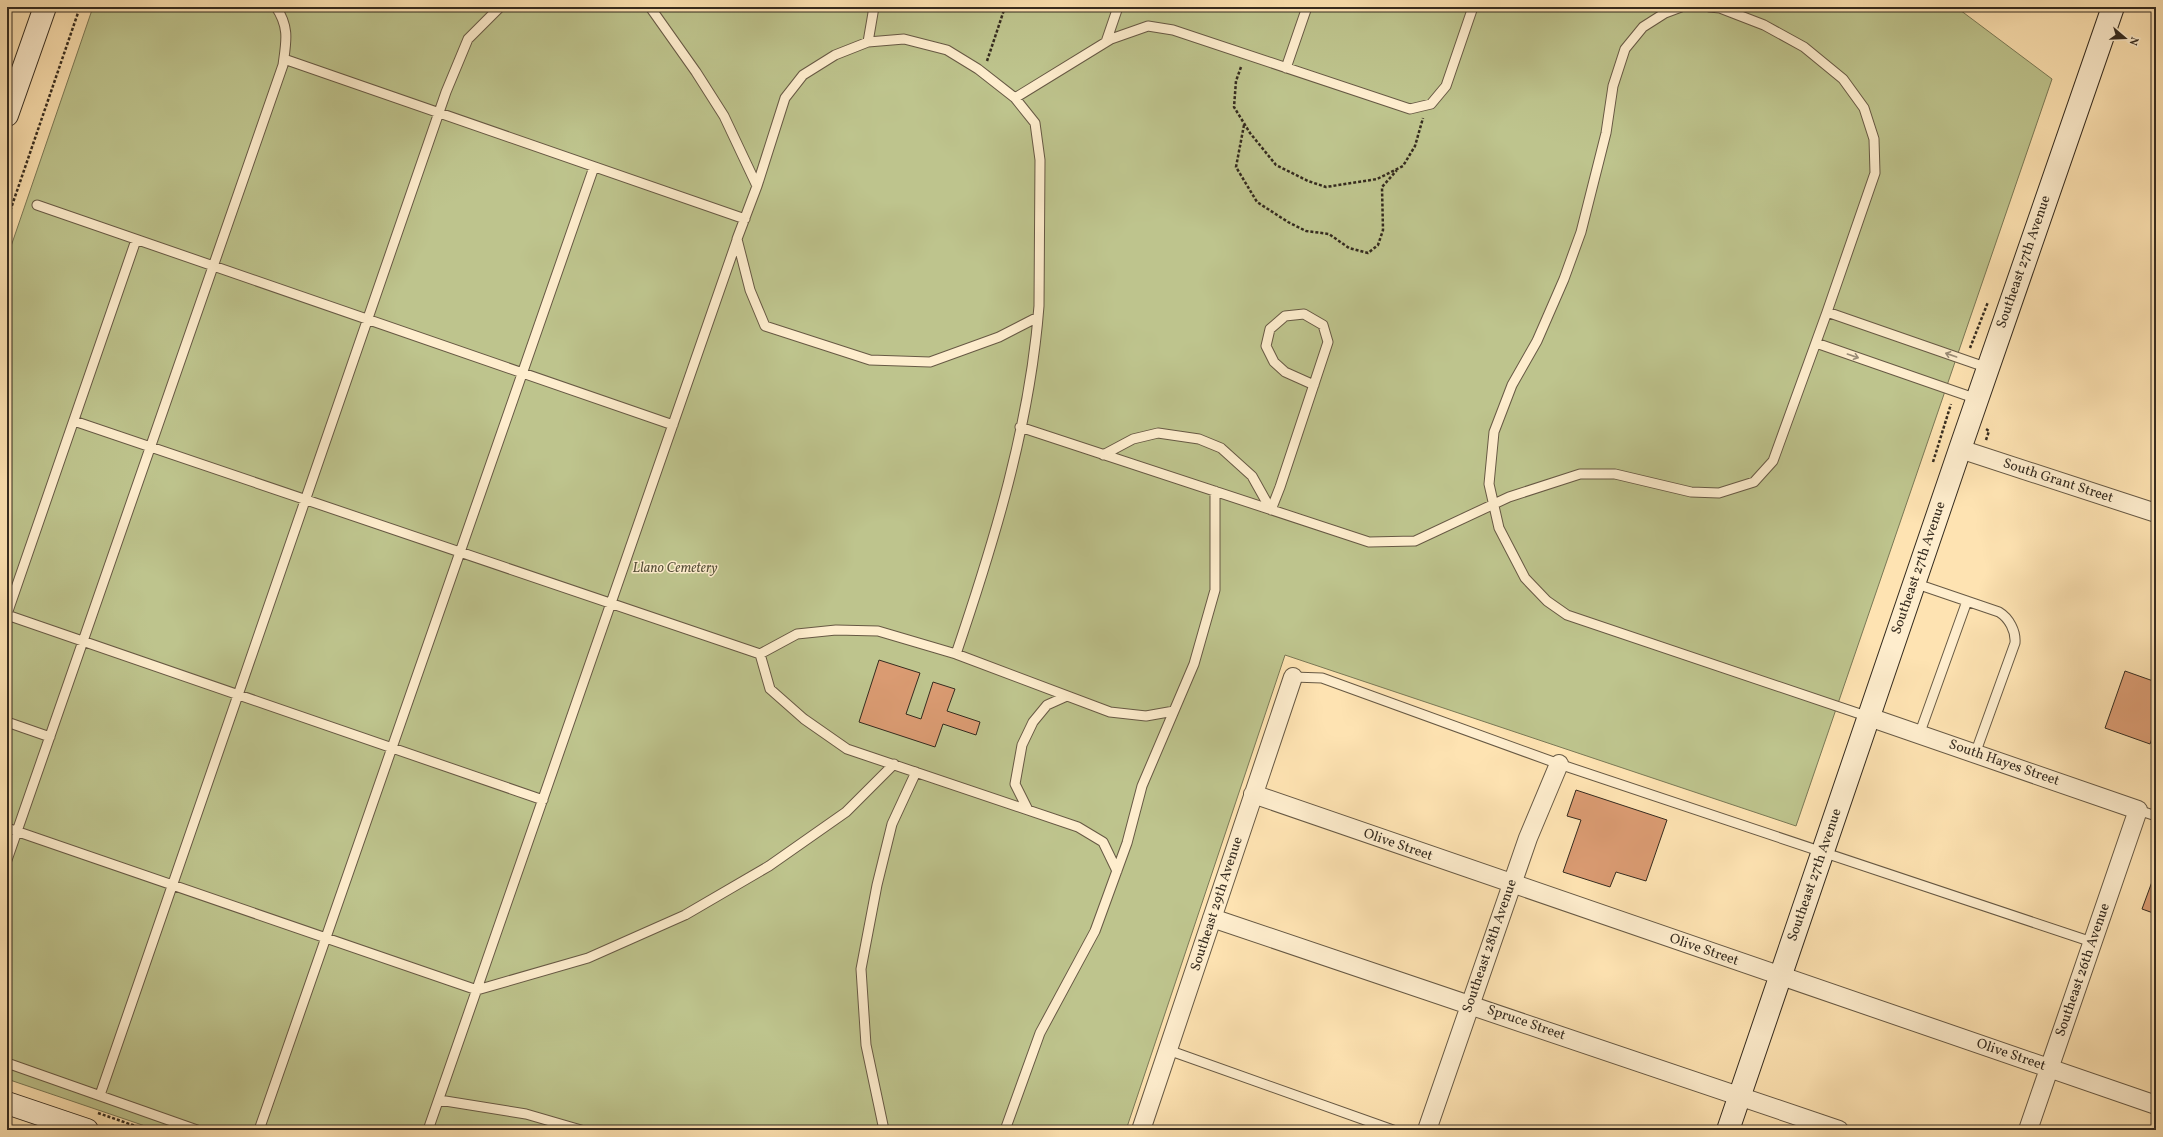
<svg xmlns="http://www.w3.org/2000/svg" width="2163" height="1137" font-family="Vollkorn,serif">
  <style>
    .green { fill: #bec48d; stroke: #7a7856 }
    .building { fill: #da9b72; stroke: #352b1f }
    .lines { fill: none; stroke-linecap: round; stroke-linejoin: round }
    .service-casing { stroke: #675944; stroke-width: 11 }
    .minor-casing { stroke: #675944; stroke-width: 20 }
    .secondary-casing { stroke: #352b1f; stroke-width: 24 }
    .path { stroke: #352b1f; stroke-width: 2.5; stroke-dasharray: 3 2; stroke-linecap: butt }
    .service { stroke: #feedcd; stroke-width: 9 }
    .minor { stroke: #feedcd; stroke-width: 18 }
    .secondary { stroke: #feedcd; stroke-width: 22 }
    .oneway { stroke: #9a8c76 }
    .labels { text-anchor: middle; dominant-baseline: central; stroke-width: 3; stroke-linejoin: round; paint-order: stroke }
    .street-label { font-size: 14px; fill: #352b1f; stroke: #feedcd }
    .park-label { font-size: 14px; font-style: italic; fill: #57513a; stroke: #feedcd }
  </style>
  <rect width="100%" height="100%" fill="#fee3b2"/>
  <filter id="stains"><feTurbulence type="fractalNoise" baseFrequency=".005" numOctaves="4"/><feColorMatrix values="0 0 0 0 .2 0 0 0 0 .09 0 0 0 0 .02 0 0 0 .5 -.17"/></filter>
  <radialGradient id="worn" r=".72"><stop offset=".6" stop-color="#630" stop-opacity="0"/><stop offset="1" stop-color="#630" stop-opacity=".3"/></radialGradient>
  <path class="green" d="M93,7H1956L2052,79L1796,826L1285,655L1126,1130H157L7,1079V258Z"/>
  <path class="building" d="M879,660L920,673L906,714L921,719L933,682L955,689L947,711L980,722L976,735L943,724L935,747L859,722Z
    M2125,671L2156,682V727L2150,744L2105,728Z
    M1576,790L1667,820L1646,881L1616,872L1610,887L1563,872L1581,820L1567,816Z
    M2153,879L2156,880V914L2142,909Z
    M2156,918V930L2153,929Z"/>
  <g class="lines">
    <defs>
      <path id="service" d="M650,7L696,72L724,116L757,186
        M1681,7L1665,13L1643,27L1625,49L1613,86L1606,133L1581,232L1564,279L1537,341L1512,385L1494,432L1489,484L1499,528L1525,578L1547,601L1567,615L1869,717
        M868,42L874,7
        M1106,42L1118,7
        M284,59L745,219
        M1286,68L1307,7
        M1015,98L1111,39L1148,26L1173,30L1410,109L1431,104L1446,86L1473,7
        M37,205L673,425
        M1827,312L1988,368
        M1816,343L1977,399
        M74,421L760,654
        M1020,427L1369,542L1415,541L1509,497L1580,474H1615L1691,492L1719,493L1754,482L1773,461L1827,312L1875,173L1874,139L1864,108L1843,79L1804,47L1764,25L1720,8L1709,7
        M1103,455L1133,439L1158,433L1199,439L1221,448L1252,476L1271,510
        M1271,510L1280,487L1328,342L1323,325L1304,314L1285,316L1270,329L1266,346L1274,362L1285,372L1314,385
        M1914,583L1999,612C2009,618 2016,631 2015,643L1975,754
        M7,614L136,240
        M7,615L543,800
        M956,654C994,542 1030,425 1039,306L1040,160L1035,123L1015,98L978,69L947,50L904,39L868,42L835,55L803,75L785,98L757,186L737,239L750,290L765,326L870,360L930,362L999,337L1038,317
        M1293,677L1322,678L1559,764L2092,942
        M7,722L50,737
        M1919,735L1967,601
        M1028,810L1015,784L1022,745L1033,722L1047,705L1067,696
        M2138,810L2156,816
        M7,828L477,990L588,958L685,915L769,866L846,812L894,764
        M7,860L283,65C286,42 290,28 276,7
        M1117,871L1103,842L1078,827L847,749L804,719L770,689L760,654L797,634L836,630L878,631L956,654L1110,712L1146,716L1174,711
        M1168,1050L1393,1130
        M7,1063L197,1130
        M100,1095L446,92L468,39L500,7
        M439,1100L526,1114L581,1130
        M259,1130L594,167
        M428,1130L737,240
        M884,1130L866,1045L861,969L877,885L892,824L916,772
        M1005,1130L1040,1033L1095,931L1127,843L1142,786L1194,664L1215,590V491"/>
      <path id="minor" d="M1960,449L2156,513
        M1869,717L2138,810L2028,1130
        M1253,794L2156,1105
        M1212,918L1839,1130
        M1141,1130L1293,677
        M1427,1130L1528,838L1559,764"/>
      <path id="secondary" d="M7,115L45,7
        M7,1103L87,1130
        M1728,1130L1960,449L2113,7"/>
    </defs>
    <use href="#service" class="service-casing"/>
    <use href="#minor" class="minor-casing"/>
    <use href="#secondary" class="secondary-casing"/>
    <path class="path" d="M7,19L11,7
      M987,61L1005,7
      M1241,67L1236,81L1234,107L1250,133L1276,165L1308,181L1326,187L1377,179L1403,166L1415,146L1423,118
      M1244,125L1236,167L1257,202L1288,222L1306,231L1329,234L1349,248L1368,253L1378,245L1383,230L1382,187L1397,170
      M7,220L80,7
      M1970,348L1988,302
      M1986,440L1989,431L1986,429
      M1933,462L1951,404
      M98,1113L147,1130
      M7,1126L19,1130"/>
    <use href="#service" class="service"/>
    <use href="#minor" class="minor"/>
    <use href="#secondary" class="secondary"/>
  </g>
  <defs><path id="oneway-shaft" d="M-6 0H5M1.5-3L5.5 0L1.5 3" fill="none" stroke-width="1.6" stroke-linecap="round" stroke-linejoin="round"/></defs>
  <g class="oneway">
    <use href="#oneway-shaft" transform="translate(1951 355) rotate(-161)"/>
    <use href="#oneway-shaft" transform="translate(1853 356) rotate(19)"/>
  </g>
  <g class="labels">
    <g class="street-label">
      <text transform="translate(2024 262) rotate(-71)">Southeast 27th Avenue</text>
      <text transform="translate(2058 481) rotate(18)">South Grant Street</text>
      <text transform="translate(1919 568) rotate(-71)">Southeast 27th Avenue</text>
      <text transform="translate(2004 763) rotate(19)">South Hayes Street</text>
      <text transform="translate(1398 845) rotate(19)">Olive Street</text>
      <text transform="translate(1815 875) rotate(-71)">Southeast 27th Avenue</text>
      <text transform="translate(1217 904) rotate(-72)">Southeast 29th Avenue</text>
      <text transform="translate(1490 946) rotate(-71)">Southeast 28th Avenue</text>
      <text transform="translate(1704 950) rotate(19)">Olive Street</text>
      <text transform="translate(2083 970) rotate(-71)">Southeast 26th Avenue</text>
      <text transform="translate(1526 1023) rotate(19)">Spruce Street</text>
      <text transform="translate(2011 1055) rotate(19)">Olive Street</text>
    </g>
    <g class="park-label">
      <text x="675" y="568">Llano Cemetery</text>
    </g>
  </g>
  <rect width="2163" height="1137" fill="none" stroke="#fee3b2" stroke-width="24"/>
  <rect x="8" y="8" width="2147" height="1121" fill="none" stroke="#352b1f" stroke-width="2"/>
  <rect x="12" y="12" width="2139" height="1113" fill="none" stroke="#352b1f"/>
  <g transform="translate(2125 38) rotate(109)" stroke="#feedcd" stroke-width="3" paint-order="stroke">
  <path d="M0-3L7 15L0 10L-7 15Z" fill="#352b1f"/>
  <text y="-6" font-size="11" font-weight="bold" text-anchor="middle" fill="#352b1f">N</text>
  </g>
  <rect width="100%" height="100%" filter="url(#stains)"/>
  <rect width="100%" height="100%" fill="url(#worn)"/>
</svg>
